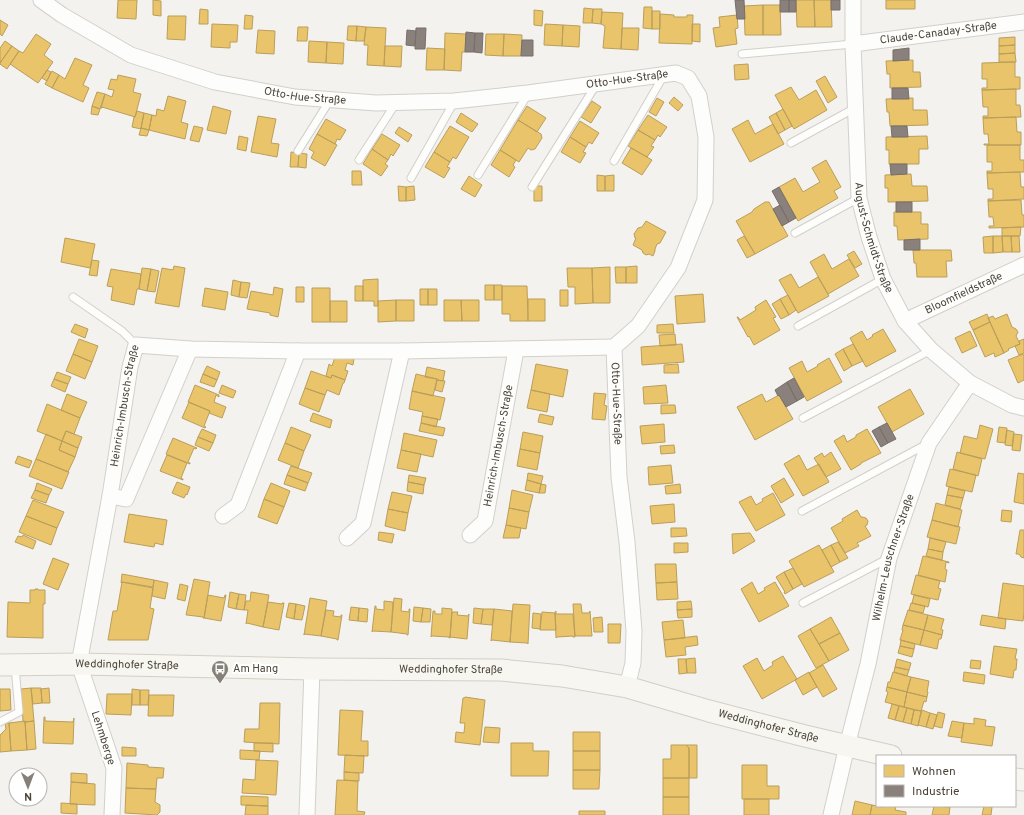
<svg xmlns="http://www.w3.org/2000/svg" width="1024" height="815" font-family="Overpass,sans-serif">
  <style>
    .homes { fill: #e9c46a; stroke: #ba9e5b }
    .industry { fill: #8a817c; stroke: #776f68 }
    .lines { fill: none; stroke-linecap: round; stroke-linejoin: round }
    .lane-casing { stroke: #d2d0cb; stroke-width: 9 }
    .street-casing { stroke: #d2d0cb; stroke-width: 17 }
    .secondary-casing { stroke: #d3cfc5; stroke-width: 23 }
    .lane { stroke: #fdfdfc; stroke-width: 7 }
    .street { stroke: #fdfdfc; stroke-width: 15 }
    .secondary { stroke: #f7f6f1; stroke-width: 21 }
    .labels { text-anchor: middle; dominant-baseline: central; stroke-width: 4; stroke-linejoin: round; paint-order: stroke }
    .street-label { font-size: 11px; fill: #4b4439; stroke: #fff }
    .poi-label { font-size: 11px; fill: #4b4439; stroke: #fff; text-anchor: start }
  </style>
  <rect width="100%" height="100%" fill="#f4f2ee"/>
  <path class="homes" d="M118,0H137L136,19L117,18Z
    M153,0L161,1V16L153,15Z
    M796,0H814L815,27H797Z
    M814,0H831L832,27H815Z
    M886,0H915V9H886Z
    M763,5H780L781,35H763Z
    M763,5V35H745L744,6Z
    M644,7H652V29L643,28Z
    M584,8L593,9L592,23H583Z
    M200,9L208,10V24H199Z
    M593,9H602L601,24L592,23Z
    M534,10L543,11L542,26L534,25Z
    M652,11H660V29H652Z
    M602,12L623,13L621,49L603,48L605,26L601,24Z
    M660,14L674,15V17H687V15H693L692,44L659,43Z
    M245,15L253,16L252,29H244Z
    M737,15L738,28L735,29L737,44L716,47L713,28L720,27L719,17Z
    M168,16H186L185,40L167,39Z
    M0,20L8,25L2,36L0,34Z
    M212,24L238,25L237,42H230V48L211,47Z
    M545,24L563,25L562,46L544,45Z
    M692,24H700V42L692,41Z
    M563,25L580,26L579,47L562,46Z
    M348,26H357L356,41L347,40Z
    M357,26L366,27L364,41H356Z
    M298,27H308L307,41H297Z
    M366,27L386,28L384,66L367,65L368,45H364Z
    M622,28H639L638,50L621,49Z
    M258,30L275,31L274,54L256,53Z
    M445,33L466,34L465,52H462L461,71L444,70Z
    M36,34L51,44L44,55L53,62L38,83L10,64L19,51L23,53Z
    M486,34H504L503,56L485,55Z
    M504,34L522,35L521,56H503Z
    M1015,37V45L999,46V38Z
    M5,41L12,46L0,63V48Z
    M309,41L327,42L326,63L308,62Z
    M327,42L344,43L343,64L326,63Z
    M1015,45V53L999,54V46Z
    M12,46L19,51L7,69L0,64V63Z
    M385,46H402L401,67L384,66Z
    M427,48L445,49L444,70H426Z
    M1015,53L1016,62H999V54Z
    M75,58L92,65L83,85L89,88L83,102L52,88L59,75L65,79Z
    M913,60V72H920L921,87L890,88V74H887L886,61Z
    M1015,62V77H1020V89L982,90V88H987V79H982V63Z
    M748,64L749,79L735,80L734,65Z
    M47,70L51,72L47,81L42,78Z
    M52,71L59,75L52,88L45,84Z
    M118,75L136,79L133,92L141,94L135,117L102,107V108H101L105,94L112,97L114,90L108,89L111,79L117,80Z
    M825,76L837,97L828,103L816,81Z
    M791,87L799,100L816,90L827,110L794,129L775,95Z
    M1016,89V105H1020L1021,117L983,118V116H988V107H983L982,90Z
    M97,92L105,94L100,109L92,106Z
    M168,96L186,101L181,122L188,124L185,139L149,130L152,115L156,116L157,109L164,111Z
    M674,97L683,105L678,111L669,103Z
    M657,98L664,102L656,116L649,112Z
    M913,98V110H927L928,125L890,126L889,112H887L886,99Z
    M592,101L601,107L591,123L581,117Z
    M92,106L100,109L98,115L91,114Z
    M213,106L231,111L226,134L207,130Z
    M527,106L546,118L537,132L518,120Z
    M783,109L792,126L785,130L776,113Z
    M137,111L144,113L141,129L132,127L134,117H135Z
    M144,113L152,115L149,130L141,128Z
    M461,113L478,124L472,132L456,122Z
    M776,113L785,130L778,134L769,117Z
    M648,115L667,127L660,137L658,135L655,140L638,130Z
    M258,116L276,119L271,143L279,144L277,157L251,152Z
    M1016,117L1017,132H1021V145H984V144H989L988,134H984L983,118Z
    M326,119L346,130L340,140L337,139L335,144L317,134Z
    M518,120L541,134L542,138L535,149L531,150L528,148L519,162L500,150Z
    M748,120L755,134L773,124L784,144L750,162L732,129Z
    M580,121L599,133L592,144L589,142L586,147L570,137Z
    M194,126L203,128L199,142L190,140Z
    M450,126L469,137L456,159L453,157L450,162L434,152Z
    M399,127L412,135L408,142L395,133Z
    M141,128L149,130L147,136L139,135Z
    M638,130L655,140L651,146L654,147L647,157L628,146Z
    M317,134L337,145L325,166L311,158L314,152L309,149Z
    M382,134L400,145L393,156L391,154L388,160L372,149Z
    M239,136L248,138L246,151L237,149Z
    M927,136L928,149H919V164H889V150H886V137Z
    M570,137L586,147L583,152L586,153L580,163L561,152Z
    M987,145H1020V160H1024V172L987,173V171H992V162H987Z
    M631,148L652,160L642,175L622,163Z
    M372,149L388,160L385,164L388,166L381,176L363,164Z
    M500,150L516,160L513,165L515,167L509,177L491,165Z
    M291,152L299,153L298,167H290Z
    M434,152L450,162L447,167L450,168L444,178L425,167Z
    M299,153L307,154L306,168L298,167Z
    M826,160L841,187L834,191L838,198L798,221L779,187L795,178L803,192L820,182L812,168Z
    M352,171H361L362,185H352Z
    M1020,172L1021,187H1024V199L988,201V199H993V189H988L987,173Z
    M911,174L912,186H927L928,201L888,202V188H885V175Z
    M597,175L605,176V191H597Z
    M614,175V191H605V176Z
    M469,176L482,185L475,197L461,189Z
    M398,186L406,187V201H399Z
    M414,186L415,200L406,201V187Z
    M534,186H542V201H534Z
    M1021,200L1022,215H1024V227L989,228V226H994L993,217H989L988,201Z
    M765,202H769L788,236L755,254L736,221L752,212L754,209Z
    M894,212H921V224H928V239L898,240L897,226H894Z
    M646,221L666,232L660,243L657,244L655,249V251L653,256L649,254L646,255L643,253L642,250L633,245L636,238H635L634,234L638,228L642,227Z
    M1021,227L1020,236H1002V228Z
    M744,236L755,254L747,258L737,240Z
    M993,236V253H984L983,237Z
    M993,236H1002L1003,252L993,253Z
    M1002,236H1011L1012,252H1003Z
    M1011,236H1019L1020,252H1012Z
    M65,238L95,244L90,268L61,262Z
    M913,250H951L952,261H946L947,277H917L916,263H914Z
    M854,251L862,264L855,268L847,255Z
    M824,254L832,269L849,259L859,276L828,294L810,262Z
    M92,260L99,261L97,276L89,275Z
    M174,266L185,268L179,307L155,303L162,268L173,270Z
    M637,266V283H626V267Z
    M610,267V303H593L592,268Z
    M615,267H626V283H616Z
    M142,268L151,269L147,291L139,289Z
    M567,268H592L593,303L575,304V287H568Z
    M111,269L141,274L139,289H137L134,305L111,300L113,287L107,286Z
    M151,269L159,271L155,292L147,291Z
    M791,274L799,288L818,277L829,296L798,313L779,280Z
    M378,279V306H374V301H363V280Z
    M233,280L241,282L239,297L231,295Z
    M241,282L250,283L247,298L239,297Z
    M485,285H494V300H485Z
    M494,285H502V300H494Z
    M355,286H363V301H355Z
    M502,286H527L528,321H510V314H502Z
    M274,287L283,289L278,317L270,315V313L247,309L251,291L273,295Z
    M296,287H304V302H296Z
    M205,288L228,292L225,310L202,306Z
    M312,288H330V322H312Z
    M420,289H428V305H420Z
    M428,289H437V305H428Z
    M560,290H568V306H560Z
    M703,294L705,322L677,324L675,296Z
    M788,295L796,310L789,315L780,299Z
    M528,299H545V321H528Z
    M780,299L789,315L781,319L772,304Z
    M396,300H414V321H396Z
    M396,300V321L378,322V301Z
    M444,300H461L462,321H444Z
    M461,300H479V321H462Z
    M766,300L776,317L773,318L780,330L754,345L749,336L748,337L737,317H738L740,320L756,310L755,307Z
    M330,301H347V322H330Z
    M987,314L990,322L973,330L969,322Z
    M1007,314L1012,327L1016,329L1018,332L1016,336L1020,344L1008,349L1009,350L1004,353L988,318L993,316L995,319Z
    M990,322L1004,353L995,357L994,353L985,357L973,330Z
    M75,324L88,329L85,338L71,332Z
    M673,324L674,333H657V325Z
    M883,329L896,351L866,367L850,338L862,331L867,340L873,336L872,335Z
    M970,331L977,346L962,353L955,338Z
    M675,334L676,345L660,346L659,335Z
    M79,339L98,346L92,362L73,354Z
    M1024,339V353L1019,355L1015,346L1020,344L1019,341Z
    M682,344L684,362L642,365L641,347Z
    M853,344L863,361L852,366L843,349Z
    M843,349L852,366L844,371L835,354Z
    M73,354L92,362L85,379L66,371Z
    M1023,354L1024,356V380L1018,383L1008,360Z
    M335,357L354,359L353,365L347,363L345,370L348,371L345,380L332,375L331,378L326,376L329,364L332,366Z
    M829,358L842,382L807,401L789,368L802,361L807,372L818,366L817,365Z
    M536,364L568,370L563,397L531,390Z
    M678,364L679,373H664V365Z
    M207,366L220,372L217,380L203,374Z
    M427,367L445,371L443,381L437,380V379L425,377Z
    M311,371L331,378L332,375L345,380L344,383H343L339,395L327,390L325,395L305,388Z
    M57,372L71,377L68,384L54,379Z
    M203,374L217,380L214,387L200,382Z
    M416,374L437,379L433,396L412,391Z
    M54,379L68,384L65,392L51,386Z
    M437,380L445,381L442,392L435,390Z
    M195,385L219,395V397L216,395L214,402L226,407L222,418L209,413L210,411L188,402Z
    M222,385L236,391L233,398L219,393Z
    M666,385L668,403L644,404L643,387Z
    M305,388L325,395L319,412L299,404Z
    M910,389L924,414L892,432L878,407Z
    M531,390L550,394L547,412L527,408Z
    M412,391L445,398L440,420L422,416L423,412L409,409Z
    M594,393L606,394L604,405L607,406L605,420L592,419Z
    M67,394L87,402L80,418L61,410Z
    M762,394L766,402L779,395L793,419L755,440L737,407Z
    M189,402L210,411L204,426L206,427L205,428L182,418Z
    M47,404L80,418L74,434L66,431L62,441L37,431Z
    M661,405H675L676,413L661,414Z
    M313,413L332,420L330,428L310,421Z
    M540,414L554,417L552,425L538,422Z
    M422,416L438,419L436,427L421,423Z
    M421,423L445,428L443,436L419,431Z
    M664,424L665,442L642,444L640,426Z
    M980,425L993,429L985,459L960,453L964,436L977,439Z
    M291,427L311,435L304,451L285,443Z
    M999,427L1007,428L1005,443L997,442Z
    M202,429L216,435L213,443L198,437Z
    M867,429L881,453L861,463V464L851,470L834,441L844,435L847,442L856,437V435Z
    M1007,430L1014,432L1012,446L1005,445Z
    M66,431L82,437L78,448L62,441Z
    M523,432L543,436L540,453L520,449Z
    M404,433L437,440L433,457L401,450Z
    M46,434L62,441L59,450L75,457L68,472L36,459Z
    M1014,434L1022,435L1020,451L1012,450Z
    M198,437L213,443L209,451L195,445Z
    M173,438L197,448L196,449L194,448L188,462L190,463V464L166,454Z
    M62,441L78,448L75,457L59,450Z
    M285,443L304,451L298,468L278,460Z
    M674,445L675,453L661,454L660,446Z
    M520,449L540,453L537,470L517,466Z
    M401,450L421,454L417,472L397,468Z
    M831,452L841,469L826,477L814,458L822,453L824,457Z
    M957,452L982,459L978,476L953,469Z
    M167,455L187,463L181,478L183,479V480L160,471Z
    M799,455L807,470L819,464L829,482L803,496L784,464Z
    M18,456L32,461L29,468L15,463Z
    M36,459L69,472L62,489L29,476Z
    M671,465L673,483L649,485L648,467Z
    M291,466L312,473L308,483L287,475Z
    M950,469L976,475L972,492L946,486Z
    M528,473L543,476L541,484L527,480Z
    M1018,473L1024,474V504L1014,502Z
    M287,475L308,483L305,491L284,484Z
    M409,475L426,478L424,485L408,482Z
    M784,478L794,495L781,503L771,486Z
    M527,480L541,484L539,493L525,490Z
    M177,482L190,487L187,495L186,494L184,498L172,493Z
    M408,482L424,485L423,494L407,491Z
    M37,483L52,489L49,495L35,490Z
    M271,483L290,491L284,507L264,499Z
    M541,484L546,485L545,493H539Z
    M680,484L681,493L666,494L665,486Z
    M949,487L965,491L963,498L947,495Z
    M35,490L49,495L46,503L31,498Z
    M512,490L533,495L529,512L509,508Z
    M392,492L412,496L408,513L388,509Z
    M773,493L785,515L756,531L739,502L751,496L756,505L763,501L762,499Z
    M947,495L963,498L960,509L945,505Z
    M264,499L284,507L277,524L258,517Z
    M33,500L64,512L57,528L26,516Z
    M936,503L962,510L958,527L932,520Z
    M674,504L675,522L652,524L650,506Z
    M509,508L529,512L526,529L506,525Z
    M388,509L408,513L405,531L385,526Z
    M857,510L861,517H862L866,518L868,521L867,525L865,526L871,536L857,543L859,546L845,553L831,528L843,521L842,519Z
    M1002,510L1012,511L1011,522L1001,521Z
    M129,514L167,520L163,545L155,543L154,547L124,542Z
    M26,516L57,528L51,545L19,532Z
    M932,520L960,527L956,544L927,537Z
    M506,525L521,528L519,538H503Z
    M671,528H686L687,536L671,537Z
    M1020,530H1024V558L1021,557L1019,554H1016Z
    M379,532L394,534L392,543L378,540Z
    M750,533L755,541L733,554L732,534Z
    M23,535L36,541L33,549L15,542L18,536L22,537Z
    M930,538L946,542L943,552L928,549Z
    M838,542L848,558L840,562L831,545Z
    M674,543H688V552L674,553Z
    M819,545L834,572L804,587L789,561Z
    M831,545L840,562L831,567L822,550Z
    M928,549L943,552L942,560L926,556Z
    M923,556L949,562V563L946,562L945,569L947,570L945,582L918,575Z
    M53,558L69,564L58,590L43,584Z
    M655,564H676L677,582L656,583Z
    M793,568L802,584L793,589L784,572Z
    M784,572L793,589L785,594L784,592H785L776,577Z
    M122,574L154,580L153,587L122,582L121,583Z
    M916,575L940,581L938,588L941,589L938,600L911,594Z
    M194,579L210,582L204,618H203V617L187,615H186Z
    M154,580L168,583L165,599L152,596Z
    M122,582L153,588L150,608L154,609L148,640H108L113,611H117Z
    M677,582L678,599L657,600L656,583Z
    M752,582L758,594L765,590L764,588L775,582L789,606L759,622L741,589Z
    M1003,583L1024,586V613L1023,621L998,618Z
    M180,584L188,586L185,601L177,599Z
    M35,589H38V590H45V604H43V638L7,637L8,602L30,603V590H35Z
    M230,592L239,594L236,609L228,607Z
    M251,592L269,595L263,627L247,623L246,624L248,610H244L246,601H250Z
    M239,594L246,595L244,610L236,609Z
    M208,595L224,598L225,595H226L221,621L204,618Z
    M914,595L930,599L928,607L912,603Z
    M310,598L327,601L321,636L304,634V635Z
    M394,598L402,599L401,611L409,612V609H410L408,635H407V634L391,632Z
    M384,601L393,602L391,632L373,631L372,632L375,606H376V609L384,610Z
    M691,601L692,609L677,610V602Z
    M268,602L282,604V603H284L279,630L263,627Z
    M289,603L296,604L294,619L286,617Z
    M911,603L925,606L923,613L909,610Z
    M296,604L305,606L302,620L294,619Z
    M513,604L530,605L528,644L527,643L510,642Z
    M573,604H581L582,613H589L590,611L592,636H575Z
    M351,607L359,608L358,621L349,620Z
    M414,607L423,608L421,622L413,621Z
    M359,608L368,609L367,622L358,621Z
    M423,608L431,609L430,622H421Z
    M442,608L452,609L450,638H449V637L432,636L431,637L433,611H435V614H442Z
    M474,608L483,609L481,624L473,623Z
    M483,609H494L492,625L481,624Z
    M494,609L512,611L510,642L492,640L491,641Z
    M692,609V617L678,618L677,610Z
    M326,610L334,611L333,616L341,617V615H342L338,640H337V639L321,636Z
    M908,610L928,615L924,630L903,625Z
    M556,611V614H573L575,637H573V636L557,637L556,638L555,612Z
    M452,612H458L457,615L468,616L469,614L467,639L450,637Z
    M542,612L555,613L556,630H540Z
    M533,613L541,614L540,629L532,628Z
    M928,615L944,619L941,629L943,630L942,635L924,630Z
    M982,615L1006,619L1005,629L980,625Z
    M602,617L603,632H594L593,618Z
    M831,617L840,633L819,644L810,629Z
    M683,620L685,638L664,640L662,622Z
    M608,624H621L620,643H608Z
    M903,625L924,630L920,645L900,640L903,630H902Z
    M810,629L829,661L816,668L798,636Z
    M924,630L942,635L941,639H939L937,649L920,645Z
    M840,633L849,650L829,661L819,644Z
    M697,636L698,645L685,647L686,655L666,657L664,640Z
    M901,640L915,644L914,649L900,646Z
    M900,646L914,649L912,657L898,653Z
    M994,646L1017,649L1015,659H1017L1016,670H1014L1013,678L990,674Z
    M783,656L797,679L762,699L743,666L757,658L764,671L773,665L772,662Z
    M695,658L696,673H687L686,659Z
    M678,659H686L687,673L679,674Z
    M897,659L911,663L909,670L895,667Z
    M971,660L981,661L980,669L970,668Z
    M823,665L837,689L823,697L809,673Z
    M895,667L909,670L907,676L894,672Z
    M809,672L817,687L803,695L795,680Z
    M893,672L911,677L907,692L887,687L888,682H890Z
    M964,672L985,675L984,684L963,681Z
    M911,677L929,681L927,692H928L927,697L907,692Z
    M887,687L907,692L904,707L885,702L888,692L886,691Z
    M31,688L34,721L25,722L23,721L21,689Z
    M31,688H41L42,703L33,704Z
    M49,688L50,703H42L41,689Z
    M0,689H10L11,710L0,711Z
    M132,689L140,690V705H132Z
    M140,690H149L148,705H140Z
    M907,692L927,697L926,702L924,701L921,711L904,707Z
    M107,694H132L131,715L106,714Z
    M149,695H174L173,716H148Z
    M465,697L485,700L480,745L455,742L456,732L464,733L465,723H460L463,698H464Z
    M260,703H280L279,744L244,742L245,729H259Z
    M892,704L899,706L895,720L888,718Z
    M899,706L907,708L903,722L895,720Z
    M907,708L914,710L911,724L903,722Z
    M340,710L363,711L361,741H368V756L338,755Z
    M914,710L921,711L918,726L911,724Z
    M922,710L930,713L926,727L918,725Z
    M938,712L945,714L942,728L934,726Z
    M930,713L937,715L933,729L926,727Z
    M44,717H45V721L73,722L74,718L73,744L43,743Z
    M974,718L986,720L985,726L995,727L992,746L961,742L964,723L974,724Z
    M25,721L27,750L11,751L9,723Z
    M34,721L36,749L27,750L25,722Z
    M952,721L964,723L962,738L948,736Z
    M5,723H9L11,751L0,752V735L6,729Z
    M485,727L500,728L499,743L483,742Z
    M573,732H600V751H573Z
    M254,743H273V752L254,751Z
    M511,743H533V751H549L548,776H511Z
    M671,745H686L689,748V778H663V759H671Z
    M686,745H697V778H689V748Z
    M122,747L136,748V756H122Z
    M240,750L260,751L259,760L240,759Z
    M573,751H600V770H573Z
    M345,755L364,756L363,773L344,772Z
    M256,760L278,761L276,795L242,793L243,779L255,780Z
    M127,763L148,765V767L164,768L163,778H157L156,789L126,788Z
    M742,765H767V786H779V799H742Z
    M573,770H600L599,789H573Z
    M344,772L359,773V781L344,780Z
    M71,773L87,774V783L71,782Z
    M663,778H689V797H663Z
    M337,780L358,781L357,811L365,812L364,815H335Z
    M71,782L95,784V805L70,804Z
    M126,788L156,789L155,802L160,805V812L157,815L125,813Z
    M241,796L268,797V806L241,805Z
    M663,797H689V815H663Z
    M744,799H769V815H744Z
    M855,801L872,805L870,815H852Z
    M61,803L77,804V814L61,813Z
    M246,805L268,806V815H245Z
    M872,805L883,807V806H896L895,810L906,812V815H870Z
    M934,806L950,807L949,815H932Z
    M984,806L992,807L991,815H982Z
    M579,811H605V815H579Z"/>
  <path class="industry" d="M735,0H744L745,19H737Z
    M780,0H789V12H780Z
    M789,0H796V12H789Z
    M831,0H840V10H831Z
    M416,28H426L425,49H415Z
    M407,30L416,31L415,46L406,45Z
    M466,32L475,33L474,52H465Z
    M475,33H483L482,53L474,52Z
    M522,40H533V56H521Z
    M909,48V60L893,61V50Z
    M892,88H908L909,99H892Z
    M891,126H907L908,137H892Z
    M890,164H907V174L891,175Z
    M779,187L796,218L789,222L772,191Z
    M896,202H912V212H896Z
    M780,205L789,222L782,226L773,209Z
    M920,239V250H904V240Z
    M794,378L804,397L797,401L787,382Z
    M787,382L797,401L786,407L779,395L778,396L775,390Z
    M887,423L896,439L888,443L879,427Z
    M879,427L888,443L881,447L872,431Z"/>
  <g class="lines">
    <defs>
      <path id="lane" d="M742,54L853,44
        M791,143L855,108
        M298,151L330,100
        M359,160L396,103
        M614,161L664,75
        M478,175L528,94
        M411,178L454,102
        M532,187L596,85
        M795,233L859,198
        M73,297L122,331L136,345
        M798,326L883,279
        M803,418L931,350
        M802,511L927,444
        M803,603L887,559
        M0,722L19,712L15,667"/>
      <g id="street">
        <path id="s1" d="M41,0L62,15L131,55L215,82L295,97L376,103L454,101L528,93L676,73L688,78L699,96L706,137L705,200L678,268L638,326L614,347L619,477L627,542L634,631L633,663L627,687"/>
        <path id="s2" d="M853,0V44L859,198L869,237L883,279L905,321L931,350L970,383L1012,405L1024,408"/>
        <path id="s3" d="M853,44L1024,22"/>
        <path id="s4" d="M905,321L1024,265"/>
        <path d="M110,496L126,499L190,349"/>
        <path d="M223,516L238,505L298,351"/>
        <path id="s5" d="M470,535L485,521L516,350"/>
        <path d="M347,538L363,523L402,351"/>
        <path id="s6" d="M112,815L114,768L79,664L110,496L130,367L136,345L190,349L298,351H402L614,347"/>
        <path d="M307,815L312,669"/>
        <path id="s7" d="M831,815L847,746L868,664L889,558L929,443L970,383"/>
      </g>
      <g id="secondary">
        <path id="s8" d="M0,665L79,664L312,669L501,670L562,676L627,687L709,711L805,736L891,756"/>
        <path d="M1015,779L1024,780"/>
      </g>
    </defs>
    <use href="#lane" class="lane-casing"/>
    <use href="#street" class="street-casing"/>
    <use href="#secondary" class="secondary-casing"/>
    <use href="#lane" class="lane"/>
    <use href="#street" class="street"/>
    <use href="#secondary" class="secondary"/>
  </g>
  <defs>
    <symbol id="bus-pin" viewBox="-11 -11 22 30"><path d="M0 17L-7.5 6A9.5 9.5 0 1 1 7.5 6Z" fill="#868178" stroke="#fff"/><path d="M-5-6H5V4H4V6H2V4H-2V6H-4V4H-5ZM-3.5-4V0h7V-4ZM-3.5 1.2v1.5H-2V1.2ZM2 1.2v1.5H3.5V1.2Z" fill="#fff"/></symbol>
  </defs>
  <g fill-rule="evenodd">
    <use href="#bus-pin" x="210" y="659" width="20" height="27"/>
  </g>
  <g class="labels">
    <g class="street-label">
      <text stroke="none"><textPath href="#s3" startOffset="86">Claude-Canaday-Straße</textPath></text>
      <text stroke="none"><textPath href="#s1" startOffset="609">Otto-Hue-Straße</textPath></text>
      <text stroke="none"><textPath href="#s1" startOffset="285">Otto-Hue-Straße</textPath></text>
      <text stroke="none"><textPath href="#s2" startOffset="240">August-Schmidt-Straße</textPath></text>
      <text stroke="none"><textPath href="#s4" startOffset="65">Bloomfieldstraße</textPath></text>
      <text stroke="none"><textPath href="#s1" startOffset="1029">Otto-Hue-Straße</textPath></text>
      <text stroke="none"><textPath href="#s6" startOffset="419">Heinrich-Imbusch-Straße</textPath></text>
      <text stroke="none"><textPath href="#s5" startOffset="97">Heinrich-Imbusch-Straße</textPath></text>
      <text stroke="none"><textPath href="#s7" startOffset="265">Wilhelm-Leuschner-Straße</textPath></text>
      <text stroke="none"><textPath href="#s8" startOffset="127">Weddinghofer Straße</textPath></text>
      <text stroke="none"><textPath href="#s8" startOffset="451">Weddinghofer Straße</textPath></text>
      <text stroke="none"><textPath href="#s8" startOffset="775">Weddinghofer Straße</textPath></text>
      <text transform="translate(103 738) rotate(72)">Lehmberge</text>
    </g>
    <g class="poi-label">
      <text x="233" y="669">Am Hang</text>
    </g>
  </g>
  <rect x="876" y="755" width="140" height="52" fill="#ffffff" stroke="#b7b4b0"/>
  <rect x="884" y="765" width="20" height="12" fill="#e9c46a" stroke="#b7b4b0"/>
  <text x="912" y="775" font-size="12" fill="#4b4439">Wohnen</text>
  <rect x="884" y="785" width="20" height="12" fill="#8a817c" stroke="#b7b4b0"/>
  <text x="912" y="795" font-size="12" fill="#4b4439">Industrie</text>
  <g transform="translate(28 787) rotate(179)"><circle r="19" fill="#ffffff" stroke="#b7b4b0"/>
  <path d="M0-3L7 15L0 10L-7 15Z" fill="#868178"/>
  <text y="-6" font-size="11" font-weight="bold" text-anchor="middle" fill="#4b4439">N</text>
  </g>
</svg>
